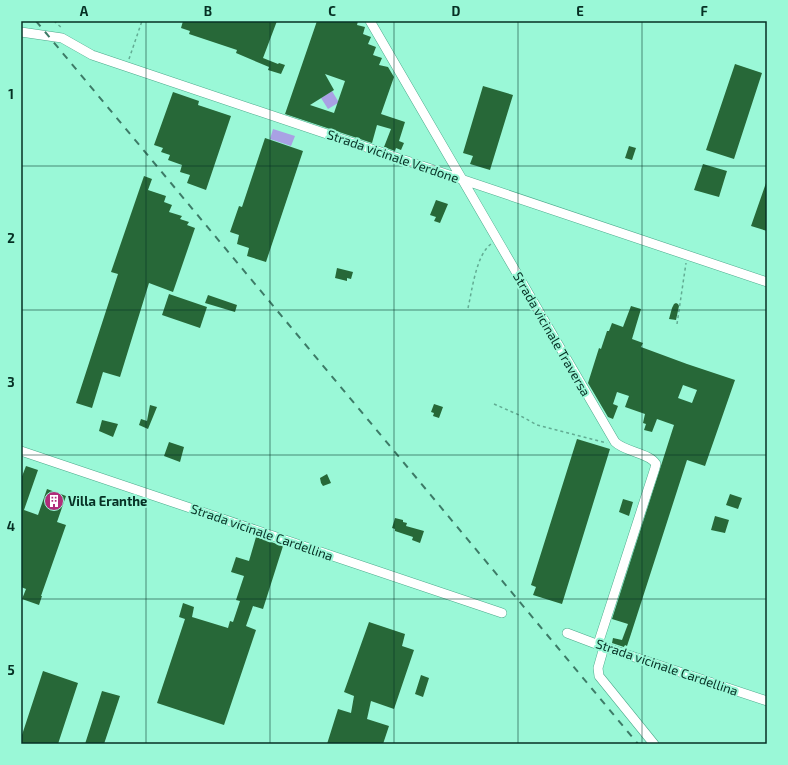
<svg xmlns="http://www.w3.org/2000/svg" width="788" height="765" font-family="'Exo 2',sans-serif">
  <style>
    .water { fill: #a9a1e4 }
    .building { fill: #276838; fill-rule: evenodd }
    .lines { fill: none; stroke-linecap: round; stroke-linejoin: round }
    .minor-casing { stroke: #4baa8b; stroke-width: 10 }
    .path { stroke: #62ac93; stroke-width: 1.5; stroke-dasharray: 3 3; stroke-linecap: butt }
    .minor { stroke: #fff; stroke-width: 9 }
    .rail { stroke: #3d7b67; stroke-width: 2; stroke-dasharray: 7 7; stroke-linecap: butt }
    .grid { fill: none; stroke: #063024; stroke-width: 1; stroke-opacity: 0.55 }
    .labels { text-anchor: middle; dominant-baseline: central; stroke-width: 4; stroke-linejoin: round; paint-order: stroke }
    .street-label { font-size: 13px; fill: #063024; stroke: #9af8d7 }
    .poi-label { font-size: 13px; font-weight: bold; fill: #063024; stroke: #9af8d7; text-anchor: start }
    .neatline { fill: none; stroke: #063024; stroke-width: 1.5 }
    .grid-label { font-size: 13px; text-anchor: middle; font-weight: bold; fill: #063024 }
  </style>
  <rect width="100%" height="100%" fill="#9af8d7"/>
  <path class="water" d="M332,91L338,101V103L328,109L321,98Z
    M273,129L295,136L291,146L270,139Z"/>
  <path class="building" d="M183,21H277L263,58L278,64L279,63L285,65L281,74L268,70L269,67L236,53L237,50L189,34L190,31L181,28Z
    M317,21H358L357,25L365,27L363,34L371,37L368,44L376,47L373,55L382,58L379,65L388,67L394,77L381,114L405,122L399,141L404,143L401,150L396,148L395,151L384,147L391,129L377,125L372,143L285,114ZM325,74L345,81L334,113L310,105L334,90Z
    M735,64L762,73L734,159L706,150Z
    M483,86L513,95L490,170L470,164L473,156L463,153Z
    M173,92L199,101L198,105L231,116L206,190L187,183L190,175L180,172L182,165L168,160L170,155L161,152L163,148L154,145Z
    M265,138L303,151L266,262L247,256L249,248L237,244L239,235L230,232L239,206L242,207Z
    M629,146L636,148L632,160L625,158Z
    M703,164L727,171L719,197L694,190Z
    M144,176L152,179L148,190L166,196L164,202L172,205L169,212L182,216L180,219L189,222L187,225L195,228L173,292L149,283L120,377L103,372L92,408L76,403L118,274L111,272Z
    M766,183H767V231L751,226Z
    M436,200L448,204L440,223L434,221L436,217L430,215Z
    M337,268L353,272L351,279L347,278V281L335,278Z
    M169,294L207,307L200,328L162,315Z
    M208,295L237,305L235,312L205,303Z
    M676,303L678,304L679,306L676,320L669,319L672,308L674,304Z
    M631,306L641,309L632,339L643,343L641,347L687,364L735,380L705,466L687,460L631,634L627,646L625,645L624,647L612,643L613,638L622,640L628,624L612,619L674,425L657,419L652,432L644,430L646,424L643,423L645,414L625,407L629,396L617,392L613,404L618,406L613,419L608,417L588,383L599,348L601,349L607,331H609L612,323L623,327ZM683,385L697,390L692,403L678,398Z
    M434,404L443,407L439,418L433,416L434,413L431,412Z
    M150,405L157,407L148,429L139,425L141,419L147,421Z
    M102,420L118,424L113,437L99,431Z
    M577,439L610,449L562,604L533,595L536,587L531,585Z
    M169,442L184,447L180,462L164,456Z
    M26,466L38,470L24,510L38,515L47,489L66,496L57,522L66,525L41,596H42L39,605L22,599L26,589L21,587V479Z
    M327,474L331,483L323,486L321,483L320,478Z
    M730,494L742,498L738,509L726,505Z
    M623,499L633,502L629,516L619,512Z
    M715,516L729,520L725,533L711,530Z
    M395,518L403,520V522L407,523L406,526L424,531L420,543L412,540L413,537L395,531V529L392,528Z
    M256,537L283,546L263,609L253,606L246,626L256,630L224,725L157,703L185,619L179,617L183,603L194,607L192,617L228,628L230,621L233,622L240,601L236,600L244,576L231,572L236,557L249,561Z
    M369,622L405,634L402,646L414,650L394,709L371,701L367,719L389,726L383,744H327L338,709L351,713L354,696L344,692Z
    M43,671L78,683L58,744H21V738Z
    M421,675L429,678L423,697L415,694Z
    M102,691L120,696L104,744H85Z"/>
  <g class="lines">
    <defs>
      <path id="minor" d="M370,21L615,442C625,452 650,453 656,464L655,468L598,644
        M21,32L62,38L92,55L767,282
        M21,451L502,613
        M567,633L604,647L767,701
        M604,647L598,668L599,676L654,744"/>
    </defs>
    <use href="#minor" class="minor-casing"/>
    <path class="path" d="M54,21L63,29
      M129,59L142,21
      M468,308C472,291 476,255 491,244
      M677,324L686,263
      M494,404L519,415L537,425L607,443"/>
    <use href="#minor" class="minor"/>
    <path class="rail" d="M36,21L638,744"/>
  </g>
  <path class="grid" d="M146,21V744M270,21V744M394,21V744M518,21V744M642,21V744M21,166H767M21,310H767M21,455H767M21,599H767"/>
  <defs>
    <symbol id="building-disc" viewBox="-11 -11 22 22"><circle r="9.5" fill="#b02e7a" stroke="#9af8d7"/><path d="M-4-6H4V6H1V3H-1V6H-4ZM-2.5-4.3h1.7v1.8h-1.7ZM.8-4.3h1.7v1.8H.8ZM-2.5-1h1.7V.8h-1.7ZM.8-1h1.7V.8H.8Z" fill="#fff"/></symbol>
  </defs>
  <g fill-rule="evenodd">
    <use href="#building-disc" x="43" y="490" width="22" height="22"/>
  </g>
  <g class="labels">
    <g class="street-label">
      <text transform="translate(393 156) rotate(19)">Strada vicinale Verdone</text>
      <text transform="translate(552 334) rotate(60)">Strada vicinale Traversa</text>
      <text transform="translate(262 532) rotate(19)">Strada vicinale Cardellina</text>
      <text transform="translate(667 667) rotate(19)">Strada vicinale Cardellina</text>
    </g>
    <g class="poi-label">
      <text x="68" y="501">Villa Eranthe</text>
    </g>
  </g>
  <rect width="788" height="765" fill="none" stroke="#9af8d7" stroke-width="44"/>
  <rect x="22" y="22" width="744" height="721" class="neatline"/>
  <g class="grid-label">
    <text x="84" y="16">A</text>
    <text x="208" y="16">B</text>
    <text x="332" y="16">C</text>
    <text x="456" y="16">D</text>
    <text x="580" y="16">E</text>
    <text x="704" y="16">F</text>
    <text x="11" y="99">1</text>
    <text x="11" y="243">2</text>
    <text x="11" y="387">3</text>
    <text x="11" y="531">4</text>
    <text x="11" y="675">5</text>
  </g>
</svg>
